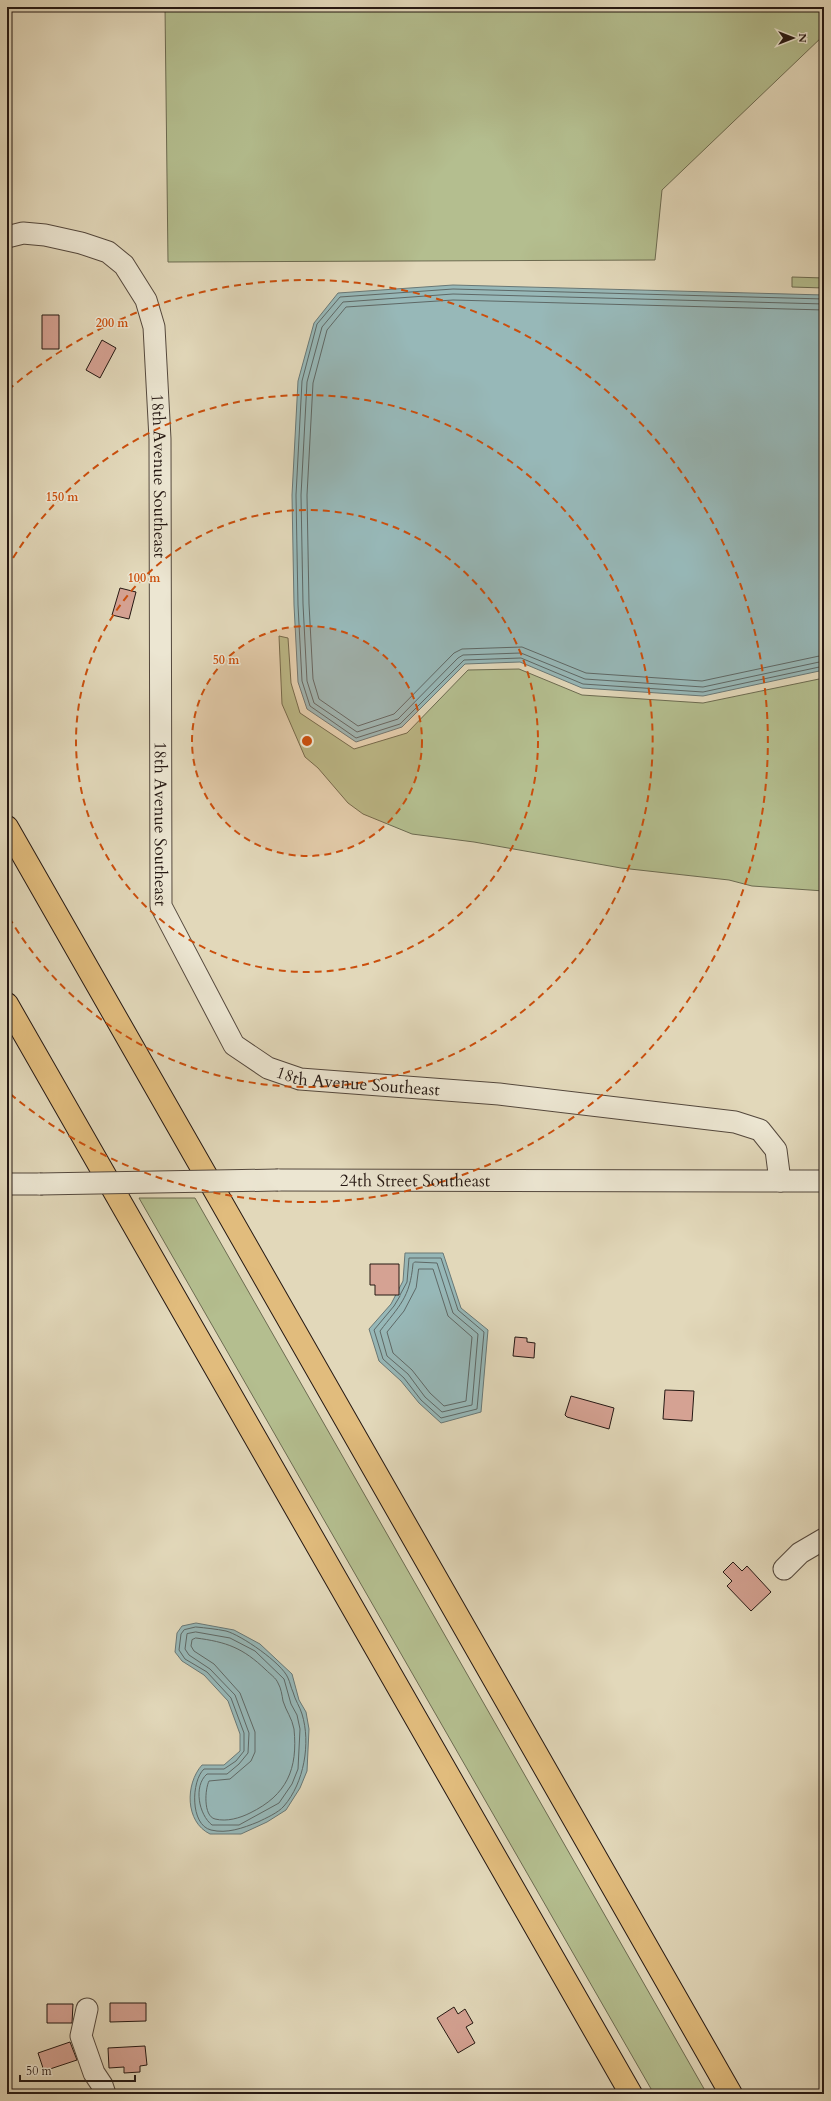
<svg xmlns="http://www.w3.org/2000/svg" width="831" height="2101" font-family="Cardo,serif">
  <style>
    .green { fill: #b4be8f; stroke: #6c6b51 }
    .water { fill: #97b8b8; stroke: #697876 }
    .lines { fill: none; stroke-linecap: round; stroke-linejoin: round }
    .shore { stroke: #5e6866; stroke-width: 1 }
    .building { fill: #d5a293; stroke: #251813 }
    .minor-casing { stroke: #54483d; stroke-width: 23 }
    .highway-casing { stroke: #251813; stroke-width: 24 }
    .minor { stroke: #ece6d2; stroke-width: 21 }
    .highway { stroke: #e1bc7d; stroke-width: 22 }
    .minor-bridge-casing { stroke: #54483d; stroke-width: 23; stroke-linecap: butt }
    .minor-bridge { stroke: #ece6d2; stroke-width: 21 }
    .ring { fill: none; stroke: #cb4f0d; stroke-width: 2; stroke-dasharray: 7 5 }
    .labels { text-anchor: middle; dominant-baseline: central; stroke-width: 3; stroke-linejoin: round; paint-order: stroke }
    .street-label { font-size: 17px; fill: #251813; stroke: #ece6d2 }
    .centre { fill: #cb4f0d; stroke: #ece6d2; stroke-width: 2 }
    .ring-label { font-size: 12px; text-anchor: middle; font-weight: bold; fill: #cb4f0d; stroke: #ece6d2; stroke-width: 3; stroke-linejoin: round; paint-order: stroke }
  </style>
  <rect width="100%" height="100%" fill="#e2d8ba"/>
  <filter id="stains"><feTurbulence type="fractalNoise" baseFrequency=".005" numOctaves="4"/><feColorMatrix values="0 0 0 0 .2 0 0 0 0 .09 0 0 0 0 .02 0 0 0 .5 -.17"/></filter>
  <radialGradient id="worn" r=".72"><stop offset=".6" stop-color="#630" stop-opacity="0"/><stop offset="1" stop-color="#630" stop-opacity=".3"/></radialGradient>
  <path class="green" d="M165,7H824V35L662,190L655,260L168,262Z
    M792,277L824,278V288L792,287Z
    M279,636L288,638L291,683L300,713L354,749L407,733L468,670L519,669L582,695L703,703L824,678V891L752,886L729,880L621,868L474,842L412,834L363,814L348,803L318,768L305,757L282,704Z
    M139,1198H195L707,2094H654Z"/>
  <path class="water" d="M453,285L824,295V670L703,696L582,688L520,662L465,664L402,727L356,742L307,709L298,682L294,605L292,495L298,381L314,323L338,293Z
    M405,1253H443L461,1308L488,1330L481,1412L441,1423L419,1403L401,1381L379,1361L369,1329L391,1304L403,1281Z
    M196,1623L234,1630L260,1644L292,1674L299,1700L306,1712L309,1729L307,1771L300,1788L286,1810L267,1822L241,1834H210C185,1822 185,1784 202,1765H224L240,1751V1734L228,1701L204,1675L182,1661L175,1652L177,1633L182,1626Z"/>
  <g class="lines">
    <path class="shore" d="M824,299L453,289L340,297L317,324L302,381L296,495L298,605L302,681L310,706L356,738L400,724L464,660L521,658L583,684L703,692L824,666
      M824,304L453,294L343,302L322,327L307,382L301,495L303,604L307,681L314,703L357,732L398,719L458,658L463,655L521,653L585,679L703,687L824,661
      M824,310L453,300L346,307L327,330L313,383L307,495L309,604L313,679L319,699L358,726L394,714L454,653L462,649L522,647L586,673L702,681L824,655
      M415,1262L437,1263L453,1313L478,1334L472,1405L442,1412L425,1397L408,1374L387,1356L380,1331C399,1306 410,1298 413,1264Z
      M419,1269H433L448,1316L472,1337L466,1401L444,1406L430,1393L412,1370L393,1353L387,1332L404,1311L416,1288Z
      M400,1296L394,1306L374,1330L383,1359L404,1378L421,1400L441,1418L477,1409L484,1332L458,1310L441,1258H409L407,1282L400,1295
      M196,1627C206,1628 216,1629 226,1631C241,1635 282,1663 288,1678C290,1682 291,1688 293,1692C295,1700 300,1707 302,1714C311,1743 304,1783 284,1806C278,1813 266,1818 258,1822C243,1828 227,1834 211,1830C190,1825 191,1781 204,1769H224L236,1761L244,1751V1733L231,1698L207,1672L185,1659L179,1650L181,1634L184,1630Z
      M196,1632L230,1638L255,1651L284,1679L291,1704L297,1715L300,1729L298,1769L292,1784L279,1803L239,1825H212C199,1815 193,1786 207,1774H227L239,1764L248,1753L249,1733L235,1695L210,1669L189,1655L185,1649L187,1634Z
      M196,1638C227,1642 243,1648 266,1670C270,1674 276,1678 278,1683C281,1688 282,1695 283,1701C286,1711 292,1718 294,1729C298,1769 287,1795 250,1813C240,1818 227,1822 215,1819C203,1816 205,1789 209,1781L230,1779L251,1761L255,1752V1732L240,1693L214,1664L194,1651L191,1646L192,1640Z"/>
  </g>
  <path class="building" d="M42,315H59V349H42Z
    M102,340L116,348L100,378L86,370Z
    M120,588L136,592L129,619L112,615Z
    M370,1264H399V1295H375V1285H370Z
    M515,1337L527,1338V1342L535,1343L534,1358L513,1356Z
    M665,1390L694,1391L692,1421L663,1419Z
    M571,1396L614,1408L609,1429L567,1417L565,1415Z
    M733,1562L742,1571L747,1566L771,1592L751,1611L727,1586L732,1581L723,1572Z
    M110,2003H146V2021L110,2022Z
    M47,2004H73L72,2023H47Z
    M454,2007L458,2014L465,2009L473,2023L466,2027L475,2043L458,2053L437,2018Z
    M70,2042L77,2060L44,2071L38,2053Z
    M145,2046L147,2065L140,2066V2072L124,2073V2067L109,2068L108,2048Z"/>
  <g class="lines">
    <defs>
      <g id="minor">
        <path id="s1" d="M7,237L23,233L45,235L81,243L108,252L124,265L146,300L154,327L160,439L161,906L234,1045L268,1068L300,1079L499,1094L735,1122L760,1130L776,1150L780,1181"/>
        <path id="s2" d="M278,1180L824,1181"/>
        <path d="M7,1184H40"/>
        <path d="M784,1569L800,1553L824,1539"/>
        <path d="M87,2009L81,2036L94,2073L102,2085L105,2094"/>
      </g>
      <path id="highway" d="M7,827L731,2094
        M7,1004L631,2094"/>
    </defs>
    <use href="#minor" class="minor-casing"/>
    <use href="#highway" class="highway-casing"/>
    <use href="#minor" class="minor"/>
    <use href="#highway" class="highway"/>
    <defs>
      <path id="minor-bridge" d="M40,1184L278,1180"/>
    </defs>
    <use href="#minor-bridge" class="minor-bridge-casing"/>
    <use href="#minor-bridge" class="minor-bridge"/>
  </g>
  <circle cx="307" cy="741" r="115" fill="#cb4f0d" fill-opacity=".12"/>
  <g class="ring">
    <circle cx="307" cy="741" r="115"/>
    <circle cx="307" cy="741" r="231"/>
    <path d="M7 568A346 346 0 1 1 7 914"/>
    <path d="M8 390A461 461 0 1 1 8 1092"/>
  </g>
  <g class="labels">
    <g class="street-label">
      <text stroke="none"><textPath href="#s1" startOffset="343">18th Avenue Southeast</textPath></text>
      <text stroke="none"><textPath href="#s1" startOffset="691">18th Avenue Southeast</textPath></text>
      <text stroke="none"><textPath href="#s1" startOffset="1063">18th Avenue Southeast</textPath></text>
      <text stroke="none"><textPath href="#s2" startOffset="137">24th Street Southeast</textPath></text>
    </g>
  </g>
  <circle cx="307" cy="741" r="6" class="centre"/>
  <g class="ring-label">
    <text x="112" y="327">200 m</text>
    <text x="62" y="501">150 m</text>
    <text x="144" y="582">100 m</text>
    <text x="226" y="664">50 m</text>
  </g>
  <rect width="831" height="2101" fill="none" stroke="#e2d8ba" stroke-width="24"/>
  <rect x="8" y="8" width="815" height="2085" fill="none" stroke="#251813" stroke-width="2"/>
  <rect x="12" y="12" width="807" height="2077" fill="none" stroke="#251813"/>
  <g transform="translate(793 38) rotate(90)" stroke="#ece6d2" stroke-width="3" paint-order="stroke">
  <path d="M0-3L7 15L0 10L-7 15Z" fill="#251813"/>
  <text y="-6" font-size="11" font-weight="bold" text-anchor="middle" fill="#251813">N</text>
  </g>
  <path d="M20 2075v6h115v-6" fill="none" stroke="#251813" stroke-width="2"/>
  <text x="26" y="2075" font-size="12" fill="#251813" stroke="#ece6d2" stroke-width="3" paint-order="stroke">50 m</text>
  <rect width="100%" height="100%" filter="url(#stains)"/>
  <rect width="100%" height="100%" fill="url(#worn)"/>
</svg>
